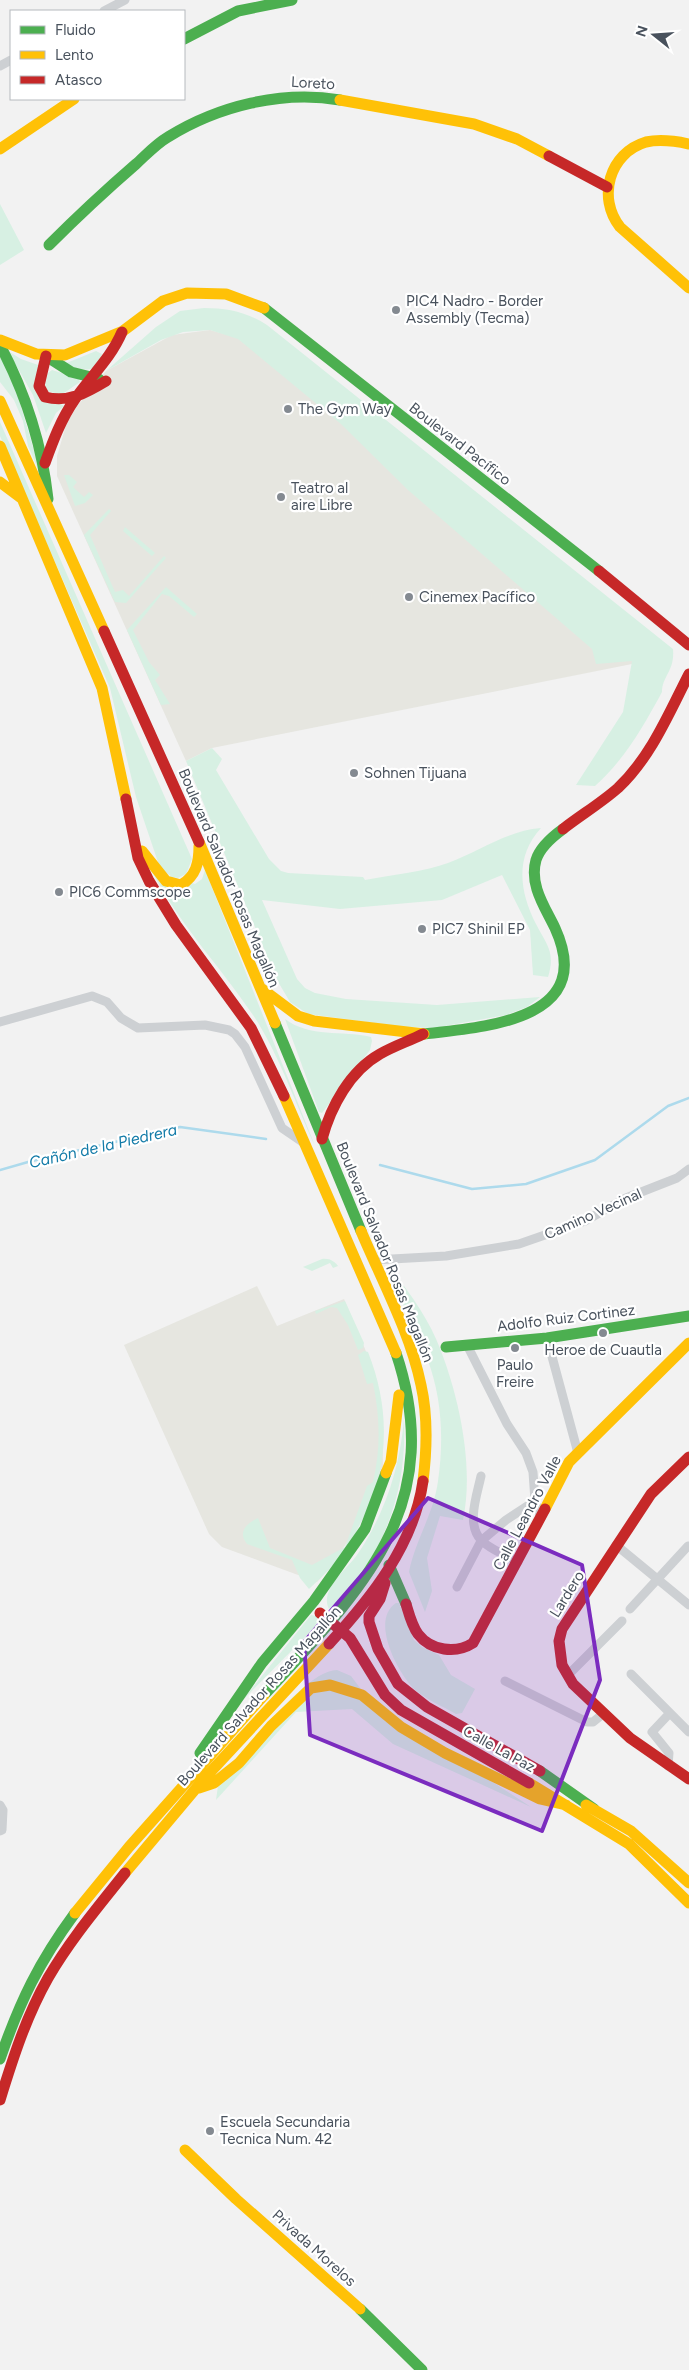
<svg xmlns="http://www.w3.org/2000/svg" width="689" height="2370" font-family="Figtree,sans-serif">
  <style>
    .commercial { fill: #e6e6e0 }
    .green { fill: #d7f0e3 }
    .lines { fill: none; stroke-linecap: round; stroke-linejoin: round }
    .stream { stroke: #addaec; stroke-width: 2.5 }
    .street { stroke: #cdd0d3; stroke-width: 9 }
    .fast { stroke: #4caf50; stroke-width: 11 }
    .slow { stroke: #ffc107; stroke-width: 11 }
    .jam { stroke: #c62828; stroke-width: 11 }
    .jam-bridge { stroke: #c62828; stroke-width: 11 }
    .marked { fill: #7b2cbf; fill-opacity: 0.2; stroke: #7b2cbf; stroke-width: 4; stroke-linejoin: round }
    .poi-dot { fill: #848a91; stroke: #fff; stroke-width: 2 }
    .labels { text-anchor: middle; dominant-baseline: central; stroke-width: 4.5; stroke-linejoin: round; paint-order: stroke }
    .street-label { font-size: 15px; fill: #49525d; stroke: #fff }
    .poi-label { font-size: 15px; fill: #49525d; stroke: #fff; text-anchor: start }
    .water-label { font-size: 16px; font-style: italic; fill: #127ba8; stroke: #fff }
  </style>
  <rect width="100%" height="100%" fill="#f2f2f2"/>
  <path class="commercial" d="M210,330L238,338L647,661L212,748L186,761L57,476V456L67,422L78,405L106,371L172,335Z
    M257,1286L277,1326L344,1299L373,1368L382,1413L383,1468L369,1509L330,1568L317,1582L222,1547L209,1534L124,1345Z"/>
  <path class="green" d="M0,204L24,250L0,265Z
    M204,308C227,308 247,312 267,325L673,649C675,671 662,676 662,692C643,727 625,759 595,786L576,785L623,712L632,661L596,664L592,649L408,490L341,424L238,339L210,330L183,332L161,340L106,371L156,327L180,311Z
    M8,351L21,359L41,366L35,388L64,406L56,413L46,433L33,395Z
    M96,351L102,354C98,377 79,369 64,364Z
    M0,353L10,369L42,478L28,446L23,421L14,400L0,382Z
    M52,370L78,378L80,382L61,395L48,391L45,386L48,373Z
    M0,422L192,859L186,874L178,878L172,877L160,868L136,797L110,688L0,436Z
    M64,475H69L77,482L73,487L84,497L89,492L93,495L85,503L75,506Z
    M109,509L111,511L90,535L115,592L123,590L129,596L164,556L166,558L126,603L115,602L84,535Z
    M125,527L155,553L152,556L123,531Z
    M166,587L197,614L194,617L169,596L162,594L133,630L149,662L160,675L155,680L170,704L161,705L127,630Z
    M212,748L222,759L216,770L269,859L281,871L288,873L363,877L365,880C390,875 424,872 448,863C480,851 506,831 541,828C515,856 519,891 536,924C546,944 556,952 548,977L533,975L530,930L502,875L442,900L340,909L262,900L297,979L305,988L315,993L346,999L437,1005L540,997L527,1007L506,1015L434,1028L404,1027L308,1014L290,1002L277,980L186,761Z
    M205,870L315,1146C295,1103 279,1054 253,1015C220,966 178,923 152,871L195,884L202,879Z
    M285,1019C310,1038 342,1030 371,1037L372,1041L370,1050L322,1113L319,1112Z
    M322,1259C332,1258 336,1263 342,1271L338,1266L333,1268L330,1263L312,1271L303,1267Z
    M391,1269C411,1294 430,1321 441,1351C460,1401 474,1468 463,1520L440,1516L427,1558L432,1591L425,1612L409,1572C415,1541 434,1513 438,1481C444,1440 442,1397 427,1358C415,1328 398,1300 391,1269Z
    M345,1301L364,1343L363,1348L358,1350L348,1325L337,1308L331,1307L316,1314L315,1311Z
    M364,1351L368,1352C391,1410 390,1471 359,1526C355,1534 351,1543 346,1550C335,1564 322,1577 309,1589L300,1578L292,1560L247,1544C237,1532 247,1523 258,1518L270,1548L312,1565L345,1547L367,1486L373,1482C381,1448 380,1417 373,1383L367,1384L358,1355Z
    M404,1419C407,1479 391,1537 353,1584C346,1593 340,1604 329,1609C319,1590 347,1569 357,1555C385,1514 400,1467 404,1419Z
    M396,1603H399L414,1640L422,1647L439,1655L451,1675L475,1689L462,1713L456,1714C442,1706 425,1699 413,1688C397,1671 370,1620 396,1603Z
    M311,1615L321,1617L314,1628L240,1703Z
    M337,1670L351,1676L385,1721L474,1770L531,1807L393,1744L352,1709L296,1712L216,1800L218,1786C241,1759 303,1670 337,1670Z"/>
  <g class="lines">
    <path class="stream" d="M380,1165L472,1189L526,1184L595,1160L668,1106L689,1098
      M0,1170L28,1162L180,1127L266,1139"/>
    <path class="street" d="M104,11L125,0
      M0,66L11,60
      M0,1022L92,996L107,1002L121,1018L138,1028L205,1025L229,1030L235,1034L245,1047L282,1128L304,1143
      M374,1260L446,1256L519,1244L585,1221L626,1198L677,1178L689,1169
      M547,1338L578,1453
      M467,1345L507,1424L526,1453L533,1472L535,1501L541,1518
      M481,1476C477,1495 466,1524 481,1540C489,1549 508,1556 518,1562
      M616,1545L689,1605
      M457,1587L481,1541L506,1520L535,1501
      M630,1609L688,1546
      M631,1674L689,1732
      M568,1675L622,1621
      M505,1681L587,1722H593L604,1713
      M668,1766L669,1753L652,1732L669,1714
      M0,1805L3,1810L2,1830L0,1831"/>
    <path class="fast" d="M184,39L238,11L292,0
      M49,245C77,217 106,190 136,164C146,155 156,144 168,137C218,106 282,90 340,100
      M264,308L599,571
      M0,345C26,394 42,444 48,499
      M46,356L71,372L99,379
      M275,1023L361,1231
      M424,1034C486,1027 597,1020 555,928C545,907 529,885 536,860C540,847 552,837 563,829
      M446,1347L547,1338L689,1316
      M389,1565L406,1604
      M264,1695C360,1591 448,1508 396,1353
      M200,1753L262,1663L314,1601L365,1529L386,1473
      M540,1771L594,1809
      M0,2059C20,2001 39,1962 75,1913
      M360,2309L422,2370"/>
    <path class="slow" d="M340,100L474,124L517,139L549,156
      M689,144C675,141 660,139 646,142C609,153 597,198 620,227L689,288
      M0,149L74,99
      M0,340L36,354L65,355L123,331L163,301L187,293L226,294L264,308
      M0,401L104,631
      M0,446L102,688L126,799
      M0,482L21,498
      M199,842L275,1023
      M142,851L166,881L181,885C196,876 199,863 199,846
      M262,989L298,1016L314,1021L424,1034
      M284,1096L396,1353
      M361,1231C382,1281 410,1332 421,1385C428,1416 427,1449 423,1481
      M386,1473L391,1461L399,1395
      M545,1509L569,1462L689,1343
      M529,1783L629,1844L689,1903
      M199,1788L214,1783L239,1763L271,1726L311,1688L330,1685L362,1695L401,1727L445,1753L540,1799L566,1805
      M586,1805L631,1831L689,1883
      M125,1873L203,1780L329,1644
      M75,1913L129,1847L264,1695
      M185,2150L236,2199L360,2309"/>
    <path class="jam" d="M549,156L607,187
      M46,356L39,386L45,397C69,403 86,393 106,381
      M45,463C53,441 61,419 75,399C91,376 111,358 122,332
      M599,571L689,645
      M104,631L199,842
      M126,799L138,858L149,881L176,925L251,1028L284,1096
      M563,829C581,815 601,803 618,788C651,757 669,713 689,674
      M322,1139C331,1106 350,1071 380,1054C394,1046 409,1041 423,1034
      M689,1457L651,1494L562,1629L559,1641L562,1665L573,1684L630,1738L689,1779
      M385,1583L380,1599L369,1616V1622L378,1649L398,1684L427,1707L540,1771
      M406,1604C409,1614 412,1626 418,1634C431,1651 456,1654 473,1643L545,1509
      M329,1644C371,1598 414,1545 423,1481
      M0,2100C13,2058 26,2017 48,1978C70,1940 98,1907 125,1873"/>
    <path class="jam-bridge" d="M320,1613L350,1638L385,1695L401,1710L529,1783"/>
  </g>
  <path class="marked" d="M428,1498L582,1565L600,1680L542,1831L310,1735L304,1642Z"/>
  <g class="poi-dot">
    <circle cx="396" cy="310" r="5"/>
    <circle cx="288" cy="409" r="5"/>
    <circle cx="281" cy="497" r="5"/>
    <circle cx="409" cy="597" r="5"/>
    <circle cx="354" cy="773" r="5"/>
    <circle cx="59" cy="892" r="5"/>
    <circle cx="422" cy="929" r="5"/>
    <circle cx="603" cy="1333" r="5"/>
    <circle cx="515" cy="1348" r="5"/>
    <circle cx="210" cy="2131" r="5"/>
  </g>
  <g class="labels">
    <g class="street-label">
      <text transform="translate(313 83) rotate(3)">Loreto</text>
      <text transform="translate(460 444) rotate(38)">Boulevard Pacífico</text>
      <text transform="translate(229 878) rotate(67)">Boulevard Salvador Rosas Magallón</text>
      <text transform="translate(593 1214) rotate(-24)">Camino Vecinal</text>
      <text transform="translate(385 1252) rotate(68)">Boulevard Salvador Rosas Magallón</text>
      <text transform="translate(566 1318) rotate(-7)">Adolfo Ruiz Cortinez</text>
      <text transform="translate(527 1513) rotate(-62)">Calle Leandro Valle</text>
      <text transform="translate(567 1594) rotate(-58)">Lardero</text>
      <text transform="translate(259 1696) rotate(-48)">Boulevard Salvador Rosas Magallón</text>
      <text transform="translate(499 1749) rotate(29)">Calle La Paz</text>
      <text transform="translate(314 2248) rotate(42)">Privada Morelos</text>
    </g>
    <g class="poi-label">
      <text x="406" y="301">PIC4 Nadro - Border<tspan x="406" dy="17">Assembly (Tecma)</tspan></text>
      <text x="298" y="409">The Gym Way</text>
      <text x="291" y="488">Teatro al<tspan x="291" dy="17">aire Libre</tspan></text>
      <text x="419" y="597">Cinemex Pacífico</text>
      <text x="364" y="773">Sohnen Tijuana</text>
      <text x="69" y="892">PIC6 Commscope</text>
      <text x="432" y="929">PIC7 Shinil EP</text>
      <text x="603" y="1350" text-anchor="middle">Heroe de Cuautla</text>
      <text x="515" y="1365" text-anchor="middle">Paulo<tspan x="515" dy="17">Freire</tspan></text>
      <text x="220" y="2122">Escuela Secundaria<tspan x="220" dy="17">Tecnica Num. 42</tspan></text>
    </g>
    <g class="water-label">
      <text transform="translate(103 1146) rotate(-13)">Cañón de la Piedrera</text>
    </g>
  </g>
  <rect x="10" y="10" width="175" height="90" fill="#ffffff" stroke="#b6babe"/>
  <rect x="20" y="26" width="25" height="8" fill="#4caf50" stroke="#b6babe"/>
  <text x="55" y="35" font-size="15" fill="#49525d">Fluido</text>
  <rect x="20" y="51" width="25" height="8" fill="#ffc107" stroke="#b6babe"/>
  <text x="55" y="60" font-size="15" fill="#49525d">Lento</text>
  <rect x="20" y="76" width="25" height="8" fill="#c62828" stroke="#b6babe"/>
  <text x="55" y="85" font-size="15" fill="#49525d">Atasco</text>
  <g transform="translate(654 35) rotate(287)" stroke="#ffffff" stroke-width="4" paint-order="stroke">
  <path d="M0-4L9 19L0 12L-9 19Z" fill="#49525d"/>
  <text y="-8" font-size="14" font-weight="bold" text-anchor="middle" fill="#49525d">N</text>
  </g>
</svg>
